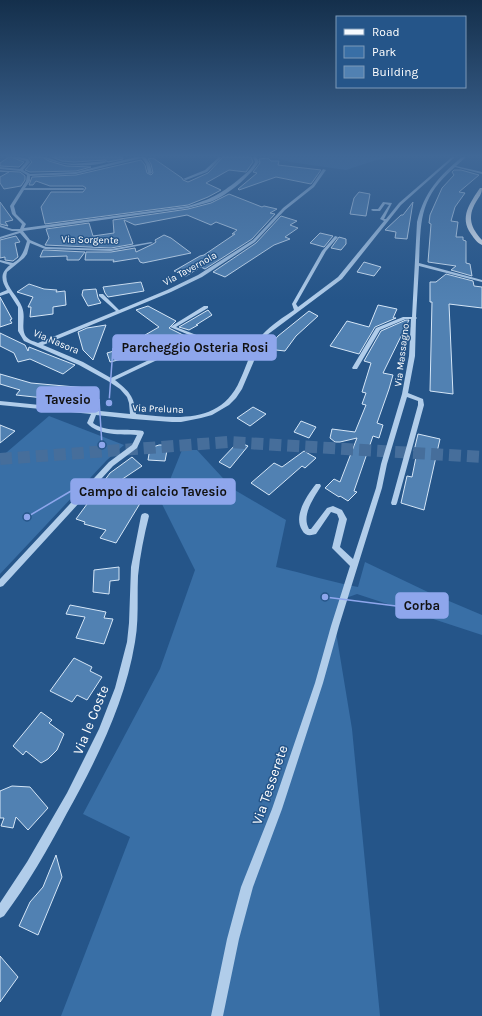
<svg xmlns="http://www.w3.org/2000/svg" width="482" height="1016" font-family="Karla,sans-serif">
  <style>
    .green { fill: #396fa6 }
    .building { fill: #5181b2; stroke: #d5e6f7 }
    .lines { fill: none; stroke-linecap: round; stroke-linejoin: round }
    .highway-tunnel { stroke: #466e9b; stroke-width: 12; stroke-dasharray: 12 6; stroke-linecap: butt }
    .minor { fill: #b1cdea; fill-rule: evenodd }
    .major { fill: #f5f9fe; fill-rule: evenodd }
    .labels { text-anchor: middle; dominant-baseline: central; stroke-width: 3; stroke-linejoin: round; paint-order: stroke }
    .far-street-label { font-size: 10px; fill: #fff; stroke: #255589 }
    .near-street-label { font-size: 14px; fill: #fff; stroke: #255589 }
    .leader { fill: none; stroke: #8ea6ec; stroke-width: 1.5 }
    .callout-dot { fill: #8ea6ec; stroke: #255589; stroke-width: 1.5 }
    .callout { fill: #8ea6ec; stroke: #8ea6ec; stroke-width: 1.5 }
    .callout-label { font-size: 13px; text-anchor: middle; font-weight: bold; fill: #111 }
  </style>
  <rect width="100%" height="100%" fill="#255589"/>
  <path class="green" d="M274,157H391L373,161L346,170L290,162Z
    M49,416L124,445L107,460L0,574V458Z
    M182,450H197L233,489L286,520L276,567C304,573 330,582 358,587L365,562L430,593L482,615V635L357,594L343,599L335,626L352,729L380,1016H61L130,837L83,814L160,669L195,570L161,502Z"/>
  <path class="building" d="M9,157H11L24,162L19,167L0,166V163Z
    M28,157H42L49,161L66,166L91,167L76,171L30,172L25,170L32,162Z
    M52,157H122L123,159L108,162L105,160L74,162L62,161Z
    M223,157H251L253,162L246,172L229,170L206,183L221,190L208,197L188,205L45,224L41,207L51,192H83L86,188L83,186H50L36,181L33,185H29L32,177L76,175L141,160L145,165L147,173L151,175L153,173L151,164L148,159L153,158L182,178L183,180L188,182L208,173Z
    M268,158L271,161H279L278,165L321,170L311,184L276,177L239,190L238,189L257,173L253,172L260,163L259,159Z
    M454,170H461L479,175L459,192L465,193L455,207L451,221L458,222L456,237H463V240L466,241V263L470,264L472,276L451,270L456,266L428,262L431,224L429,223L430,215L442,188L454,175L452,172Z
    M0,171L20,172L25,176V180L21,186L4,189L0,183V177L9,172Z
    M359,192L370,194L366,216L350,214L354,198Z
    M229,194L262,207L264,206L277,209L270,213L275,214L252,239L205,269L201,267L186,276L174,271L200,256L204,255L235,234H232L237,230L216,222L211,225L187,215L135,225L124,220L133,244L111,248L45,245L49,238L46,229L89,223L93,236L114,233L113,220L188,209L211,203Z
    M0,202L13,220L5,222L8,226L0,224Z
    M413,202L407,239L395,238L396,232L385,230L401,215H403Z
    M281,216L297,221L290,225L298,228L285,237L290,239L274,245L225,277L213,272L256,243Z
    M320,233L333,236L324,247L310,243Z
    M164,235L171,238L191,253L143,263L140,262L138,258L113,262L114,260H85L86,252H111L135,248L136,252L153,244L156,242L155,240Z
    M16,236L20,242L15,243L18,257L13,261L5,260V257L0,258V240Z
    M339,237L346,239V244L341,250L331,248Z
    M43,250H45L85,252L79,260H67V256L40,257Z
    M364,262L381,267L374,276L357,272Z
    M446,274L473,281L474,286L482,287V308L449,304L453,394L430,391L432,302H430V282H436Z
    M141,282L144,291L108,297L105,293L103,287Z
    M29,284L44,289L57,290L56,292L65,291L66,305L53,307V314L30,317L31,307H28L33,297L17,292Z
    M96,289L98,298L101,303L88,306L82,295L83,290Z
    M0,297L12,319L10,320L12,323L0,327Z
    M378,305L397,309L393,318H396L375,327L359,354L330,346L347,321L369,327Z
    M148,306L176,321L169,328L185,336L167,347L145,335L159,327L136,310Z
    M208,310L212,315L196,325H198L189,330L179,327Z
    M309,311L318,316L296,336L285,351L267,349L278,336Z
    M406,320H409L383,373L393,375L389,389L377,423L383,425L379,438L373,436L354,491L357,492L348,501L340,496L339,497L325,488L334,479L340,482L357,438L340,442H335L330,438L332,429L355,432L366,405L362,404L366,393L362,392L371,363L364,361L381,331Z
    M106,325L93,360L83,350L78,332L87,328Z
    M0,333L25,345L28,351L29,347L75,365L63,374L30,359L18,362L14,353L0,346Z
    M121,349L126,358L110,362L107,353Z
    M0,374L31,383L87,388L80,402L78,403L62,402V400L16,395L20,390L0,384Z
    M253,407L266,414L250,426L237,418Z
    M301,421L316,427L309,438L294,432Z
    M0,425L15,431L0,443Z
    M418,434L440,439L424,510L401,503L407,476L412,477L417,452L414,451Z
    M238,442L248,446L230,468L219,462Z
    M159,445H168L165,461L148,460L150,448Z
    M304,451L316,458L305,468L302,466L269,495L251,483L274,463L282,467Z
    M132,457L142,466L121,480L150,487L116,543L100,538L106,530L84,524L85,522L76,519L110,473Z
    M119,567V580L110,581L109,594L93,592L94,570Z
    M70,605L106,612L104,618L113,619L104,644L76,638L85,617L66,614Z
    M74,658L92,667L90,671L102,677L87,700L77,695L72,702L50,691Z
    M41,712L52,720L49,723L64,734L57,750L48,759L41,763L26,751L23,755L13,746Z
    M12,786L30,787L48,808L28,830L16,817L13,828L1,826L4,818H0V791Z
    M56,855L62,877L38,935L19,926L30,902L43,887Z
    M0,956L18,977L0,1002Z"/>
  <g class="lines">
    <path class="highway-tunnel" d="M0,459L228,442L482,457"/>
    <path class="minor" d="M12,157H20L28,159L30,162L23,170L30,174L76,172L119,161L137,157H145L150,164L152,173L150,174L148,173L146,164L142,158L76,174L30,176V181L25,188H83L85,189L83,190H24L14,206L16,214L26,224L24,228L188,206C211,199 219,195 238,180C245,174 251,170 255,162L253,157H256L259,162C249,177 227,196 210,202C203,204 195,206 188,208L23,231L30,240L46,247L111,249L151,242L153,243L111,251L45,249L30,243L27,254L24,258L7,272C3,286 18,295 22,307C26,317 21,326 25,335C28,340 33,341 38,343L116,311L99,296V294H103L119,310L167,290L198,275L253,240L283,208L312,185L323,169L326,170L314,187L285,210L255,242L202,277L171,292L43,345L83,362L111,378L191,340L194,337L170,327L204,306H208V308L176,327L199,336L200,337L195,342L115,380C129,391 134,396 136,414C175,418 221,425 240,380C247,365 252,346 263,334C270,326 285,316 294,310L292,304L322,251L335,236L338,237L326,251L296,304L298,307L338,277L384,221L380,219L389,205L385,204L380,211H373L371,210L372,209H378L383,202L392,203L384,219H386L399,203L452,157H455L401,205L342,279L267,335L257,354L242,389L236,398L229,405L212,415L201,418L181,422H172L133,419L96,415L93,423C105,433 129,428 143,431L144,433L137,448L113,466L3,586L0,587V579L109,462L132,445L137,435C122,434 98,436 87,423L91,414L0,405V401L130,414L129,403L127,397L120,389L108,381L79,365L24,341L18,331V307L9,293L0,296V293L7,290C1,280 0,273 10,265L0,262V260L13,263C22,258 24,251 27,241L20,233L0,239V237L19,231H12L0,227V225L12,229H20L22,224L12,214L10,206L26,181L27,175L20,171L0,169V167L20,169L26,162V161Z
      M43,157C50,157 57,162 64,163C78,165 91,162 105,161L107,162C90,168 59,166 43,157Z
      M219,157H222L207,172L186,180L183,179L205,170Z
      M462,157H466L456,166L482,172V174L455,167C419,198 421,219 419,263L482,280V282L419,266L416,317L417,318L416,319L415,356L408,393L423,399L424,405L397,503L396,505H392L391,503L418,405V401L407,397L387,464L382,488L339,626L323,683L282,809L253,887L239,939L223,1016H211L227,939L241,887L272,809L315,683L331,626L350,566L332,548L339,519L337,514L331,512L316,534C310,536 305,536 302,530C293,516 307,495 316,484H320L321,486C314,498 301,515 309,529H311L327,508L333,506L342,510L347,519L340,547L353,559L376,488L381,464L402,394L409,356L411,319H406L380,330L357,369H353L352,368L376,328L403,317H412L417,222C424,192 439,176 462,157Z
      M145,513L148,514L149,516C144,536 140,555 138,576C137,598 139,620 135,642C125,703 97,759 67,813C48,849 28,884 4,916L0,918V903L27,862L67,793L99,729L115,688L127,642L129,623L131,567L141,516L142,514Z"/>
    <path class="major" d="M480,188H482C482,194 479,197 476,202C467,217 471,228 482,240V245C477,243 474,238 471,234C459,217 470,203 480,188Z"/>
  </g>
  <linearGradient id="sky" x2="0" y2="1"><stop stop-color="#142f4b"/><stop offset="0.52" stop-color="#406897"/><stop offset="1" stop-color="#406897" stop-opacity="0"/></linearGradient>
  <rect width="482" height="300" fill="url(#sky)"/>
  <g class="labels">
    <g class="far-street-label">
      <text transform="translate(90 240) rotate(1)">Via Sorgente</text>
      <text transform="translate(190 269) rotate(-29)">Via Tavernola</text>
      <text transform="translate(56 342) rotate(23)">Via Nasora</text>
      <text transform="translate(402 355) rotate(-83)">Via Massagno</text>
      <text transform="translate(158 409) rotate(2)">Via Preluna</text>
    </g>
    <g class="near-street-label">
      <text transform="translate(91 720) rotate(-68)">Via le Coste</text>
      <text transform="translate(270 785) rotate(-71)">Via Tesserete</text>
    </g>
  </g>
  <path class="leader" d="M109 403L113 348M102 445L99 399M27 517L71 491M325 597L396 606"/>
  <g class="callout-dot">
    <circle cx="109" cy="403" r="4"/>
    <circle cx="102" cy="445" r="4"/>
    <circle cx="27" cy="517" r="4"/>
    <circle cx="325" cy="597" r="4"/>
  </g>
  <g class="callout">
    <rect x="113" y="335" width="163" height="25" rx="4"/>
    <rect x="37" y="387" width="62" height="25" rx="4"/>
    <rect x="71" y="479" width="164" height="25" rx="4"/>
    <rect x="396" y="593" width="52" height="25" rx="4"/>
  </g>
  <g class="callout-label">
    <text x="195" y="352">Parcheggio Osteria Rosi</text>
    <text x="68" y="404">Tavesio</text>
    <text x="153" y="496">Campo di calcio Tavesio</text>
    <text x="422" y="610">Corba</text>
  </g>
  <rect x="336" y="16" width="130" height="72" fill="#255589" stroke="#7c99b8"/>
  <rect x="344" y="29" width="20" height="6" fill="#f5f9fe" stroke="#7c99b8"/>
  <text x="372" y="36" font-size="12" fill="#ffffff">Road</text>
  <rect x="344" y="46" width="20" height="12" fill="#396fa6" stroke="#7c99b8"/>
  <text x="372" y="56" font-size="12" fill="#ffffff">Park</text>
  <rect x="344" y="66" width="20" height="12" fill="#5181b2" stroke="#7c99b8"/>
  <text x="372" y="76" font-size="12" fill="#ffffff">Building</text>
</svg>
